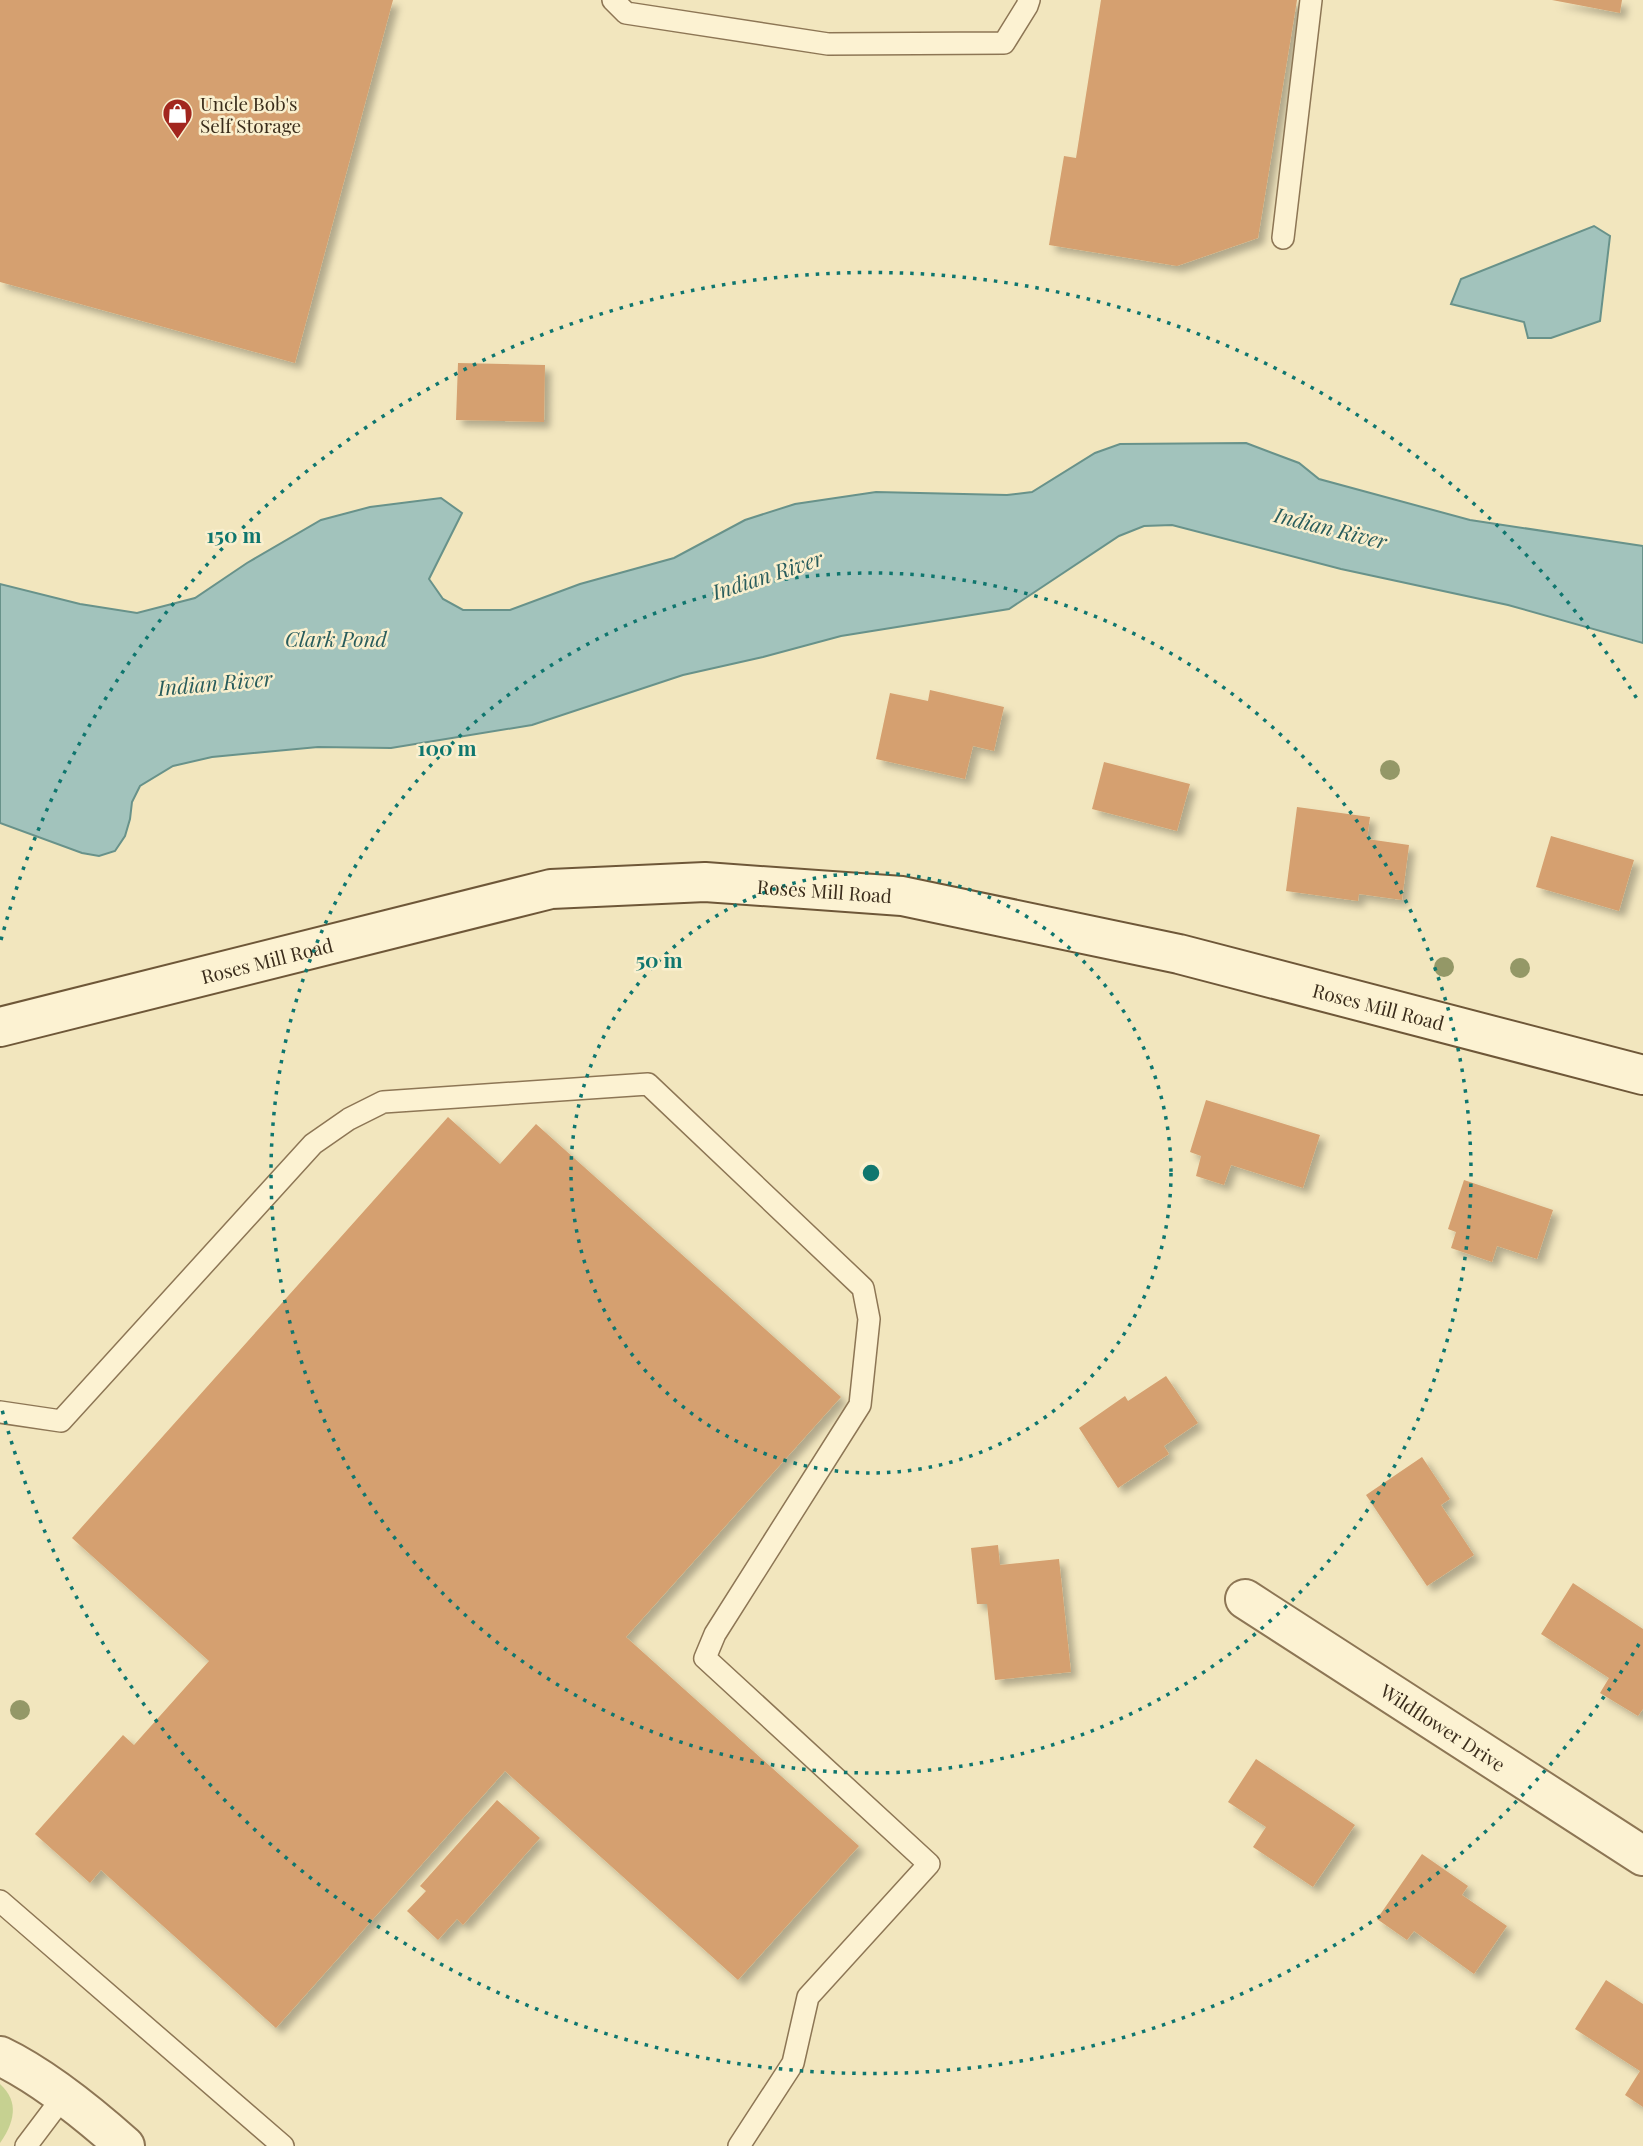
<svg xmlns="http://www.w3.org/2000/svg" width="1643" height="2146" font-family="'Playfair Display',serif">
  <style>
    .green { fill: #c6d191 }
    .water { fill: #a2c3bc; stroke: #68928a; stroke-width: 2 }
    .building { fill: #d5a06f; filter: url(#shadow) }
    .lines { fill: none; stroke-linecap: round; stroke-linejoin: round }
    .lane-casing { stroke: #8d7655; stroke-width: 24 }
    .street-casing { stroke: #8d7655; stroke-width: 42 }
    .secondary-casing { stroke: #6e5738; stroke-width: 42 }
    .lane { stroke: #fcf2d2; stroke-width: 21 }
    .street { stroke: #fcf2d2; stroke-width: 38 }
    .secondary { stroke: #fcf2d2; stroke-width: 38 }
    .tree { fill: #949867 }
    .ring { fill: none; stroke: #0f766e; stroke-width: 3.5; stroke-dasharray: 3.5 7 }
    .labels { text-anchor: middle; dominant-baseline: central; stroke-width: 5; stroke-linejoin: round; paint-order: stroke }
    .poi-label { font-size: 19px; fill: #3a2c1b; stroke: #f9efce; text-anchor: start }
    .street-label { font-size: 19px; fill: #3a2c1b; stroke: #f9efce }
    .water-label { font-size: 21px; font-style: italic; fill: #285c5c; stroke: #f9efce }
    .centre { fill: #0f766e; stroke: #f9efce; stroke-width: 3.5 }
    .ring-label { font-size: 21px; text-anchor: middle; font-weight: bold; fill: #0f766e; stroke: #f9efce; stroke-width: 5; stroke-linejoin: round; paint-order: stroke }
  </style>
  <defs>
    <filter id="shadow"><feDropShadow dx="6" dy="6" stdDeviation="3.5" flood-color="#0004"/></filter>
  </defs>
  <rect width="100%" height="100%" fill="#f2e6be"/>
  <path class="green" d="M0,2084C20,2102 14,2123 0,2143Z"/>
  <path class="water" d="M1594,226L1610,236L1600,321L1551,338H1528L1524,322L1451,304L1461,279Z
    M1246,443L1299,463L1319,479L1470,520L1643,546V643L1508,605L1341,569L1172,525L1144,526L1119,536L1009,609L841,636L763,657L683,675L532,725L391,748L318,747L212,757L173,766L140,786L132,802L130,819L125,836L115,851L99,856L82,853L0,823V584L80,604L137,613L195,598L247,563L321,520L370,507L441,498L462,513L429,579L443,599L463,610H510L580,584L674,558L745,520L795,504L876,492L1007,495L1032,492L1095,453L1120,444Z"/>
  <path class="building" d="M0,0H393L295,363L0,282Z
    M1101,0H1297L1258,238L1177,266L1049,245L1064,156L1076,158Z
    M1552,0H1622L1620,13Z
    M458,363L545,365L544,422L456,420Z
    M930,690L1004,707L994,751L973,746L965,779L876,759L890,693L928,701Z
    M1104,762L1190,784L1177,831L1092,809Z
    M1297,807L1370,817L1367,839L1409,845L1402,900L1359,894L1358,901L1286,891Z
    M1551,836L1634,860L1619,911L1536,887Z
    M1206,1100L1320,1135L1303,1188L1231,1165L1224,1185L1196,1176L1201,1156L1190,1152Z
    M448,1117L500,1164L536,1124L841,1397L626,1637L859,1846L738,1980L505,1771L276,2028L101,1870L90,1883L35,1834L123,1735L134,1745L209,1661L72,1538Z
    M1464,1180L1553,1210L1537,1259L1497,1246L1492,1262L1451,1248L1456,1232L1448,1229Z
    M1166,1376L1198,1423L1164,1446L1169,1454L1118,1488L1079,1428L1125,1396L1128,1401Z
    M1422,1457L1450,1499L1441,1505L1474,1555L1427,1586L1366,1495Z
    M998,1545L1000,1565L1059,1559L1071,1672L995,1680L987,1604H977L971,1548Z
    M1573,1583L1643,1629V1709L1638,1716L1600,1693L1609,1678L1541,1634Z
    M1256,1759L1355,1825L1313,1887L1253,1847L1266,1827L1228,1802Z
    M497,1800L540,1838L463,1925L457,1919L438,1940L407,1911L426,1891L420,1886Z
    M1422,1854L1468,1886L1462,1895L1507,1926L1474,1974L1414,1931L1407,1940L1377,1919Z
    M1606,1980L1643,2004V2107L1625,2095L1640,2071L1575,2029Z"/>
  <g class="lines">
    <defs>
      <path id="lane" d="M613,0L626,13L828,44L1004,43L1027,6L1029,0
        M1283,238L1311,0
        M0,1412L61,1421L313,1144L349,1119L383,1102L648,1084L863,1288L869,1319L860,1405L715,1634L705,1658L929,1864L808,1997L793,2063L739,2146
        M0,1901L283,2146
        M26,2146L63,2097"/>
      <g id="street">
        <path id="s1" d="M1245,1599L1643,1856"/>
        <path d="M0,2056C44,2077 89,2114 125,2146"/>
      </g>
      <g id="secondary">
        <path id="s2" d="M0,1027L551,889L705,882L902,896L1179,954L1643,1075"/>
      </g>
    </defs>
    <use href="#lane" class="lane-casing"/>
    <use href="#street" class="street-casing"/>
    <use href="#secondary" class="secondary-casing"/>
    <use href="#lane" class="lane"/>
    <use href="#street" class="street"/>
    <use href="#secondary" class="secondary"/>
  </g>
  <g class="tree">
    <circle cx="1390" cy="770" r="10"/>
    <circle cx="1444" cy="967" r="10"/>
    <circle cx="1520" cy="968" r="10"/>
    <circle cx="20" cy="1710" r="10"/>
  </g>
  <g class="ring">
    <circle cx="871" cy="1173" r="300"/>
    <circle cx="871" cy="1173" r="600"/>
    <path d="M1639 1644A901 901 0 0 1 1 1406M1 940A901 901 0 0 1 1639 702"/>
  </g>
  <defs>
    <symbol id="shop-pin" viewBox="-11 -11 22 30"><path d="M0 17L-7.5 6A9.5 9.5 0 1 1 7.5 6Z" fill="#a2261e" stroke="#f9efce"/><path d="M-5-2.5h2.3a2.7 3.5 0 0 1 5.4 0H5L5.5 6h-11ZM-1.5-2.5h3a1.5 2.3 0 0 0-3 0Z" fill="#fff"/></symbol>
  </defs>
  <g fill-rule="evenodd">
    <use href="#shop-pin" x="160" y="96" width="35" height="47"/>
  </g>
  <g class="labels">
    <g class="poi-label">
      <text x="200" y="103">Uncle Bob's<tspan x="200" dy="22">Self Storage</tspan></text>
    </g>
    <g class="street-label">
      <text stroke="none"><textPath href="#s2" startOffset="842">Roses Mill Road</textPath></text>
      <text stroke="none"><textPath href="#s2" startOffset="275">Roses Mill Road</textPath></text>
      <text stroke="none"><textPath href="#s2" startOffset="1409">Roses Mill Road</textPath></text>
      <text stroke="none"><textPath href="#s1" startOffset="236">Wildflower Drive</textPath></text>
    </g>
    <g class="water-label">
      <text transform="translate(1331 527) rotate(14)">Indian River</text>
      <text transform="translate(767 574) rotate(-18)">Indian River</text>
      <text x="336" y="638">Clark Pond</text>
      <text transform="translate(215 682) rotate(-5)">Indian River</text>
    </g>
  </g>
  <circle cx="871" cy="1173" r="10" class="centre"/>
  <g class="ring-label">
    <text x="234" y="543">150 m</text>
    <text x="447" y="756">100 m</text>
    <text x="659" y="968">50 m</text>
  </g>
</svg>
